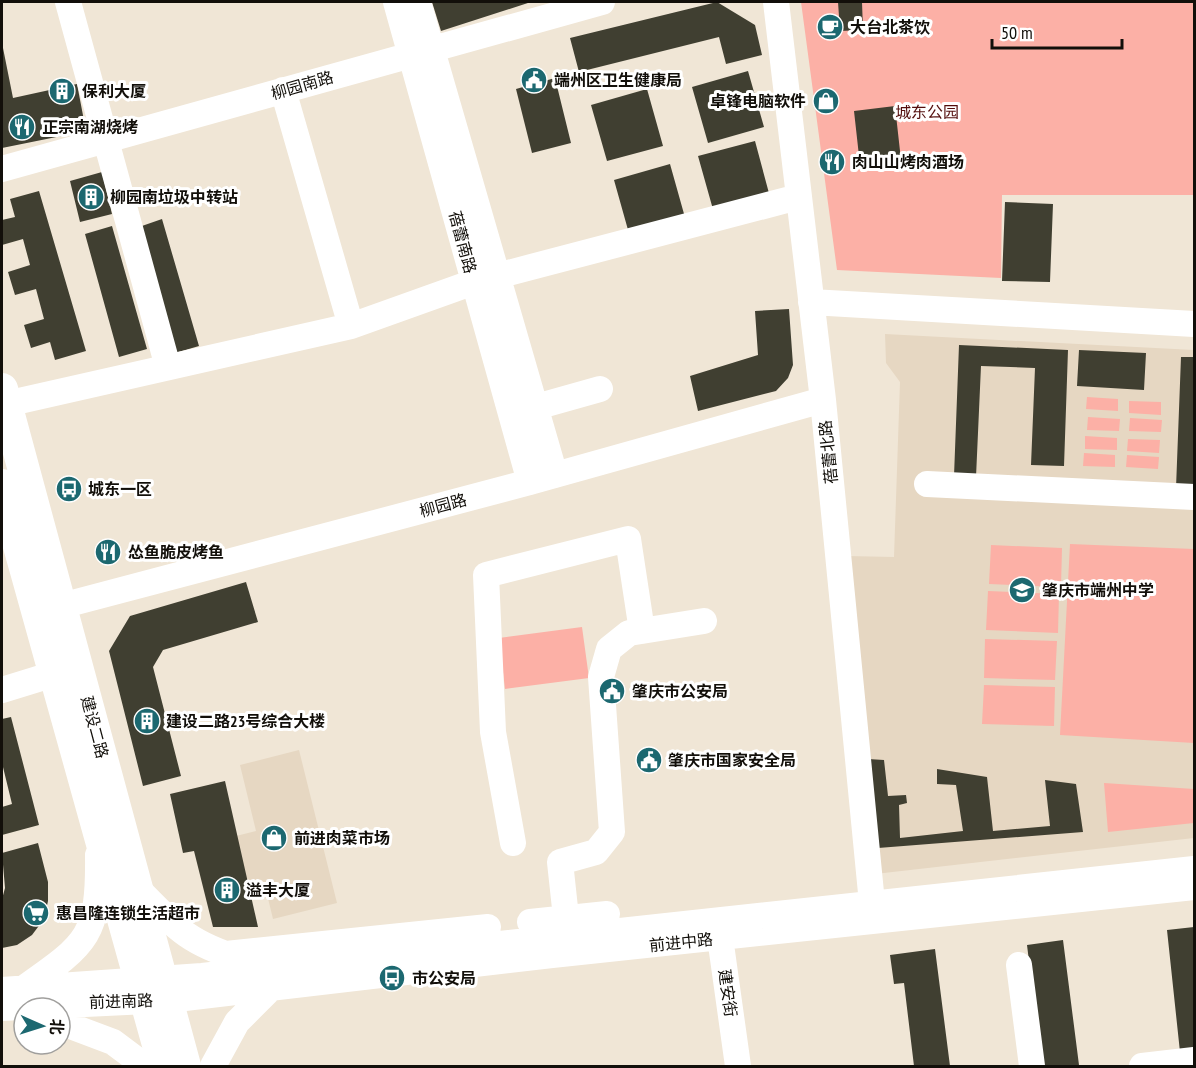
<svg xmlns="http://www.w3.org/2000/svg" width="1196" height="1068" font-family="'PT Sans Narrow','Noto Sans SC',sans-serif">
  <style>
    .built { fill: #e6d7c2 }
    .green { fill: #fcb0a6 }
    .building { fill: #403f31 }
    .lines { fill: none; stroke-linecap: round; stroke-linejoin: round }
    .minor { stroke: #fff; stroke-width: 26 }
    .major { stroke: #fff; stroke-width: 32 }
    .labels { text-anchor: middle; dominant-baseline: central; stroke-width: 6; stroke-linejoin: round; paint-order: stroke }
    .poi-label { font-size: 16px; font-weight: bold; fill: #120f0a; stroke: #fff; text-anchor: start }
    .street-label { font-size: 16px; fill: #120f0a; stroke: #fff }
    .park-label { font-size: 16px; fill: #530e0d; stroke: #fff }
  </style>
  <rect width="100%" height="100%" fill="#f0e6d6"/>
  <path class="built" d="M885,334L1194,350V838L875,874L847,556L894,557L900,382L886,363Z
    M299,750L337,903L273,919L264,882L212,894L200,845L256,831L240,765Z"/>
  <path class="green" d="M801,2H1194V195H1002L1001,278L837,270Z
    M1087,397L1118,399V411L1086,409Z
    M1129,401L1161,402V415L1129,413Z
    M1088,417L1120,419L1119,431L1087,430Z
    M1130,418L1162,420L1161,432L1129,431Z
    M1085,436L1117,438V450L1085,449Z
    M1128,439L1160,440L1159,453L1127,451Z
    M1084,453L1115,455V467L1083,466Z
    M1127,455L1159,457L1158,469L1126,467Z
    M1070,544L1194,549V743L1060,735Z
    M991,545L1062,548L1061,587L989,584Z
    M988,591L1059,594L1058,633L986,630Z
    M582,627L589,678L505,689L499,638Z
    M985,639L1057,641L1055,680L984,678Z
    M984,685L1055,687L1054,726L982,724Z
    M1104,783L1194,789V823L1108,832Z"/>
  <path class="building" d="M432,2H531L441,31Z
    M717,2L755,25L762,55L726,64L719,37L579,72L570,38Z
    M838,2H862L863,30L840,31Z
    M3,48L13,98L77,84L86,131L2,148Z
    M748,71L764,127L708,143L692,87Z
    M555,78L571,143L532,153L516,89Z
    M647,89L663,146L607,161L591,105Z
    M895,106L901,160L860,165L854,111Z
    M755,141L770,197L714,213L698,156Z
    M670,164L686,221L630,237L614,180Z
    M102,172L112,214L80,222L70,181Z
    M39,191L86,351L55,360L50,342L31,348L24,325L44,319L36,289L15,295L8,272L30,265L23,239L2,245V220L15,217L10,199Z
    M1005,202L1053,204L1050,282L1002,281Z
    M162,219L199,346L175,353L139,227Z
    M112,226L147,349L119,357L85,234Z
    M789,309L793,365L788,378L776,391L698,411L690,376L758,355L755,311Z
    M959,345L1068,350L1064,466L1031,465L1035,368L981,366L976,477L954,476Z
    M1079,350L1146,353L1144,390L1077,386Z
    M1181,357H1194V488H1176Z
    M246,582L258,622L163,650L153,667L181,776L143,786L109,651L130,616Z
    M11,717L39,825L2,835V807L12,804L2,763V719Z
    M868,759L884,760L888,796L906,795L907,803L899,805L900,838L963,831L956,785L937,784V769L987,777L993,831L1050,826L1045,780L1076,784L1083,832L878,848Z
    M225,781L258,927H213L194,851L183,853L170,794Z
    M38,843L48,882V901L44,919L32,935L17,945L2,948V899L5,888L2,853Z
    M1194,927V1050L1180,1052L1167,930Z
    M1063,940L1079,1065L1042,1066L1027,945Z
    M935,949L950,1066H914L904,983L894,984L890,955Z"/>
  <g class="lines">
    <path class="minor" d="M68,2L168,367
      M396,2L530,482
      M418,2L555,475
      M776,2L823,400L872,903
      M283,90L351,326
      M2,169L602,2
      M811,302L1194,324
      M6,404L351,326L474,282L798,197
      M536,407L600,389
      M927,484L1194,497
      M61,606L530,482L823,400
      M2,690L54,674
      M513,843L493,732L486,575L628,539L642,631
      M140,891C177,929 189,943 241,959
      M530,922L607,914
      M718,923L738,1066
      M568,936L560,862L596,852L612,832L601,677L609,649L629,633L704,621
      M226,954L488,927
      M1019,965L1032,1066
      M24,988C88,943 99,936 98,855
      M2,990L202,976L1194,869
      M2,1008L168,1000L552,955L1194,887
      M60,1022L113,1042L145,1066
      M213,1066L237,1022L272,987
      M1142,1066L1194,1060"/>
    <path class="major" d="M2,389L185,1066
      M2,485L162,1059"/>
  </g>
  <defs>
    <symbol id="cafe-disc" viewBox="-11 -11 22 22"><circle r="9.5" fill="#1c6870" stroke="#fff"/><path d="M-5.5-4.5H6V0H3Q3 3.5 0 3.5H-2.5Q-5.5 3.5-5.5 0ZM3-3.2v2h1.7v-2ZM-6 4.5H4V6H-6Z" fill="#fff"/></symbol>
    <symbol id="civic-disc" viewBox="-11 -11 22 22"><circle r="9.5" fill="#1c6870" stroke="#fff"/><path d="M-.6-6.5H3V-4.5H.6V-3L4-1V1h2V6H-6V1h2V-1L-.6-3ZM-1.2 2.5V6h2.4V2.5Z" fill="#fff"/></symbol>
    <symbol id="building-disc" viewBox="-11 -11 22 22"><circle r="9.5" fill="#1c6870" stroke="#fff"/><path d="M-4-6H4V6H1V3H-1V6H-4ZM-2.5-4.3h1.7v1.8h-1.7ZM.8-4.3h1.7v1.8H.8ZM-2.5-1h1.7V.8h-1.7ZM.8-1h1.7V.8H.8Z" fill="#fff"/></symbol>
    <symbol id="shop-disc" viewBox="-11 -11 22 22"><circle r="9.5" fill="#1c6870" stroke="#fff"/><path d="M-5-2.5h2.3a2.7 3.5 0 0 1 5.4 0H5L5.5 6h-11ZM-1.5-2.5h3a1.5 2.3 0 0 0-3 0Z" fill="#fff"/></symbol>
    <symbol id="restaurant-disc" viewBox="-11 -11 22 22"><circle r="9.5" fill="#1c6870" stroke="#fff"/><path d="M-5-6h1v4h1v-4h1v4h1v-4h1v5L-1.5 .5V6h-2V.5L-5-1ZM5-6V6H3V1.5H1.5Q1.5-4 5-6Z" fill="#fff"/></symbol>
    <symbol id="bus-disc" viewBox="-11 -11 22 22"><circle r="9.5" fill="#1c6870" stroke="#fff"/><path d="M-5-6H5V4H4V6H2V4H-2V6H-4V4H-5ZM-3.5-4V0h7V-4ZM-3.5 1.2v1.5H-2V1.2ZM2 1.2v1.5H3.5V1.2Z" fill="#fff"/></symbol>
    <symbol id="school-disc" viewBox="-11 -11 22 22"><circle r="9.5" fill="#1c6870" stroke="#fff"/><path d="M0-5L7-2L0 1L-7-2ZM-4 1L0 2.5L4 1V4Q0 6-4 4Z" fill="#fff"/></symbol>
    <symbol id="supermarket-disc" viewBox="-11 -11 22 22"><circle r="9.5" fill="#1c6870" stroke="#fff"/><path d="M-6-5.5h2.5l.6 2H6L4.5 2H-2.5L-4.4-4H-6ZM-1.5 3.2a1.3 1.3 0 1 0 .1 0ZM3 3.2a1.3 1.3 0 1 0 .1 0Z" fill="#fff"/></symbol>
  </defs>
  <g fill-rule="evenodd">
    <use href="#cafe-disc" x="815" y="12" width="30" height="30"/>
    <use href="#civic-disc" x="519" y="65" width="30" height="30"/>
    <use href="#building-disc" x="47" y="76" width="30" height="30"/>
    <use href="#shop-disc" x="811" y="86" width="30" height="30"/>
    <use href="#restaurant-disc" x="7" y="112" width="30" height="30"/>
    <use href="#restaurant-disc" x="817" y="147" width="30" height="30"/>
    <use href="#building-disc" x="76" y="182" width="30" height="30"/>
    <use href="#bus-disc" x="54" y="474" width="30" height="30"/>
    <use href="#restaurant-disc" x="93" y="537" width="30" height="30"/>
    <use href="#school-disc" x="1007" y="575" width="30" height="30"/>
    <use href="#civic-disc" x="597" y="676" width="30" height="30"/>
    <use href="#building-disc" x="132" y="706" width="30" height="30"/>
    <use href="#civic-disc" x="634" y="745" width="30" height="30"/>
    <use href="#shop-disc" x="259" y="823" width="30" height="30"/>
    <use href="#building-disc" x="212" y="875" width="30" height="30"/>
    <use href="#supermarket-disc" x="21" y="898" width="30" height="30"/>
    <use href="#bus-disc" x="377" y="963" width="30" height="30"/>
  </g>
  <g class="labels">
    <g class="poi-label">
      <text x="850" y="27">大台北茶饮</text>
      <text x="554" y="80">端州区卫生健康局</text>
      <text x="82" y="91">保利大厦</text>
      <text x="806" y="101" text-anchor="end">卓锋电脑软件</text>
      <text x="42" y="127">正宗南湖烧烤</text>
      <text x="852" y="162">肉山山烤肉酒场</text>
      <text x="110" y="197">柳园南垃圾中转站</text>
      <text x="88" y="489">城东一区</text>
      <text x="128" y="552">怂鱼脆皮烤鱼</text>
      <text x="1042" y="590">肇庆市端州中学</text>
      <text x="632" y="691">肇庆市公安局</text>
      <text x="166" y="721">建设二路23号综合大楼</text>
      <text x="668" y="760">肇庆市国家安全局</text>
      <text x="294" y="838">前进肉菜市场</text>
      <text x="246" y="890">溢丰大厦</text>
      <text x="56" y="913">惠昌隆连锁生活超市</text>
      <text x="412" y="978">市公安局</text>
    </g>
    <g class="street-label">
      <text transform="translate(302 85) rotate(-16)">柳园南路</text>
      <text transform="translate(463 242) rotate(75)">蓓蕾南路</text>
      <text transform="translate(828 452) rotate(-96)">蓓蕾北路</text>
      <text transform="translate(443 505) rotate(-15)">柳园路</text>
      <text transform="translate(95 727) rotate(75)">建设二路</text>
      <text transform="translate(681 942) rotate(-6)">前进中路</text>
      <text transform="translate(728 993) rotate(82)">建安街</text>
      <text transform="translate(121 1001) rotate(-2)">前进南路</text>
    </g>
    <g class="park-label">
      <text x="927" y="112">城东公园</text>
    </g>
  </g>
  <rect width="1196" height="1068" fill="none" stroke="#120f0a" stroke-width="6"/>
  <g transform="translate(42 1026) rotate(93)"><circle r="28" fill="#ffffff" stroke="#a09f9d" stroke-width="1.5"/>
  <path d="M0-4.5L10 22L0 15L-10 22Z" fill="#1c6870"/>
  <text y="-9" font-size="16" font-weight="bold" text-anchor="middle" fill="#120f0a">北</text>
  </g>
  <path d="M992 39v9h130v-9" fill="none" stroke="#120f0a" stroke-width="3"/>
  <text x="1001" y="39" font-size="18" fill="#120f0a" stroke="#ffffff" stroke-width="4.5" paint-order="stroke">50 m</text>
</svg>
